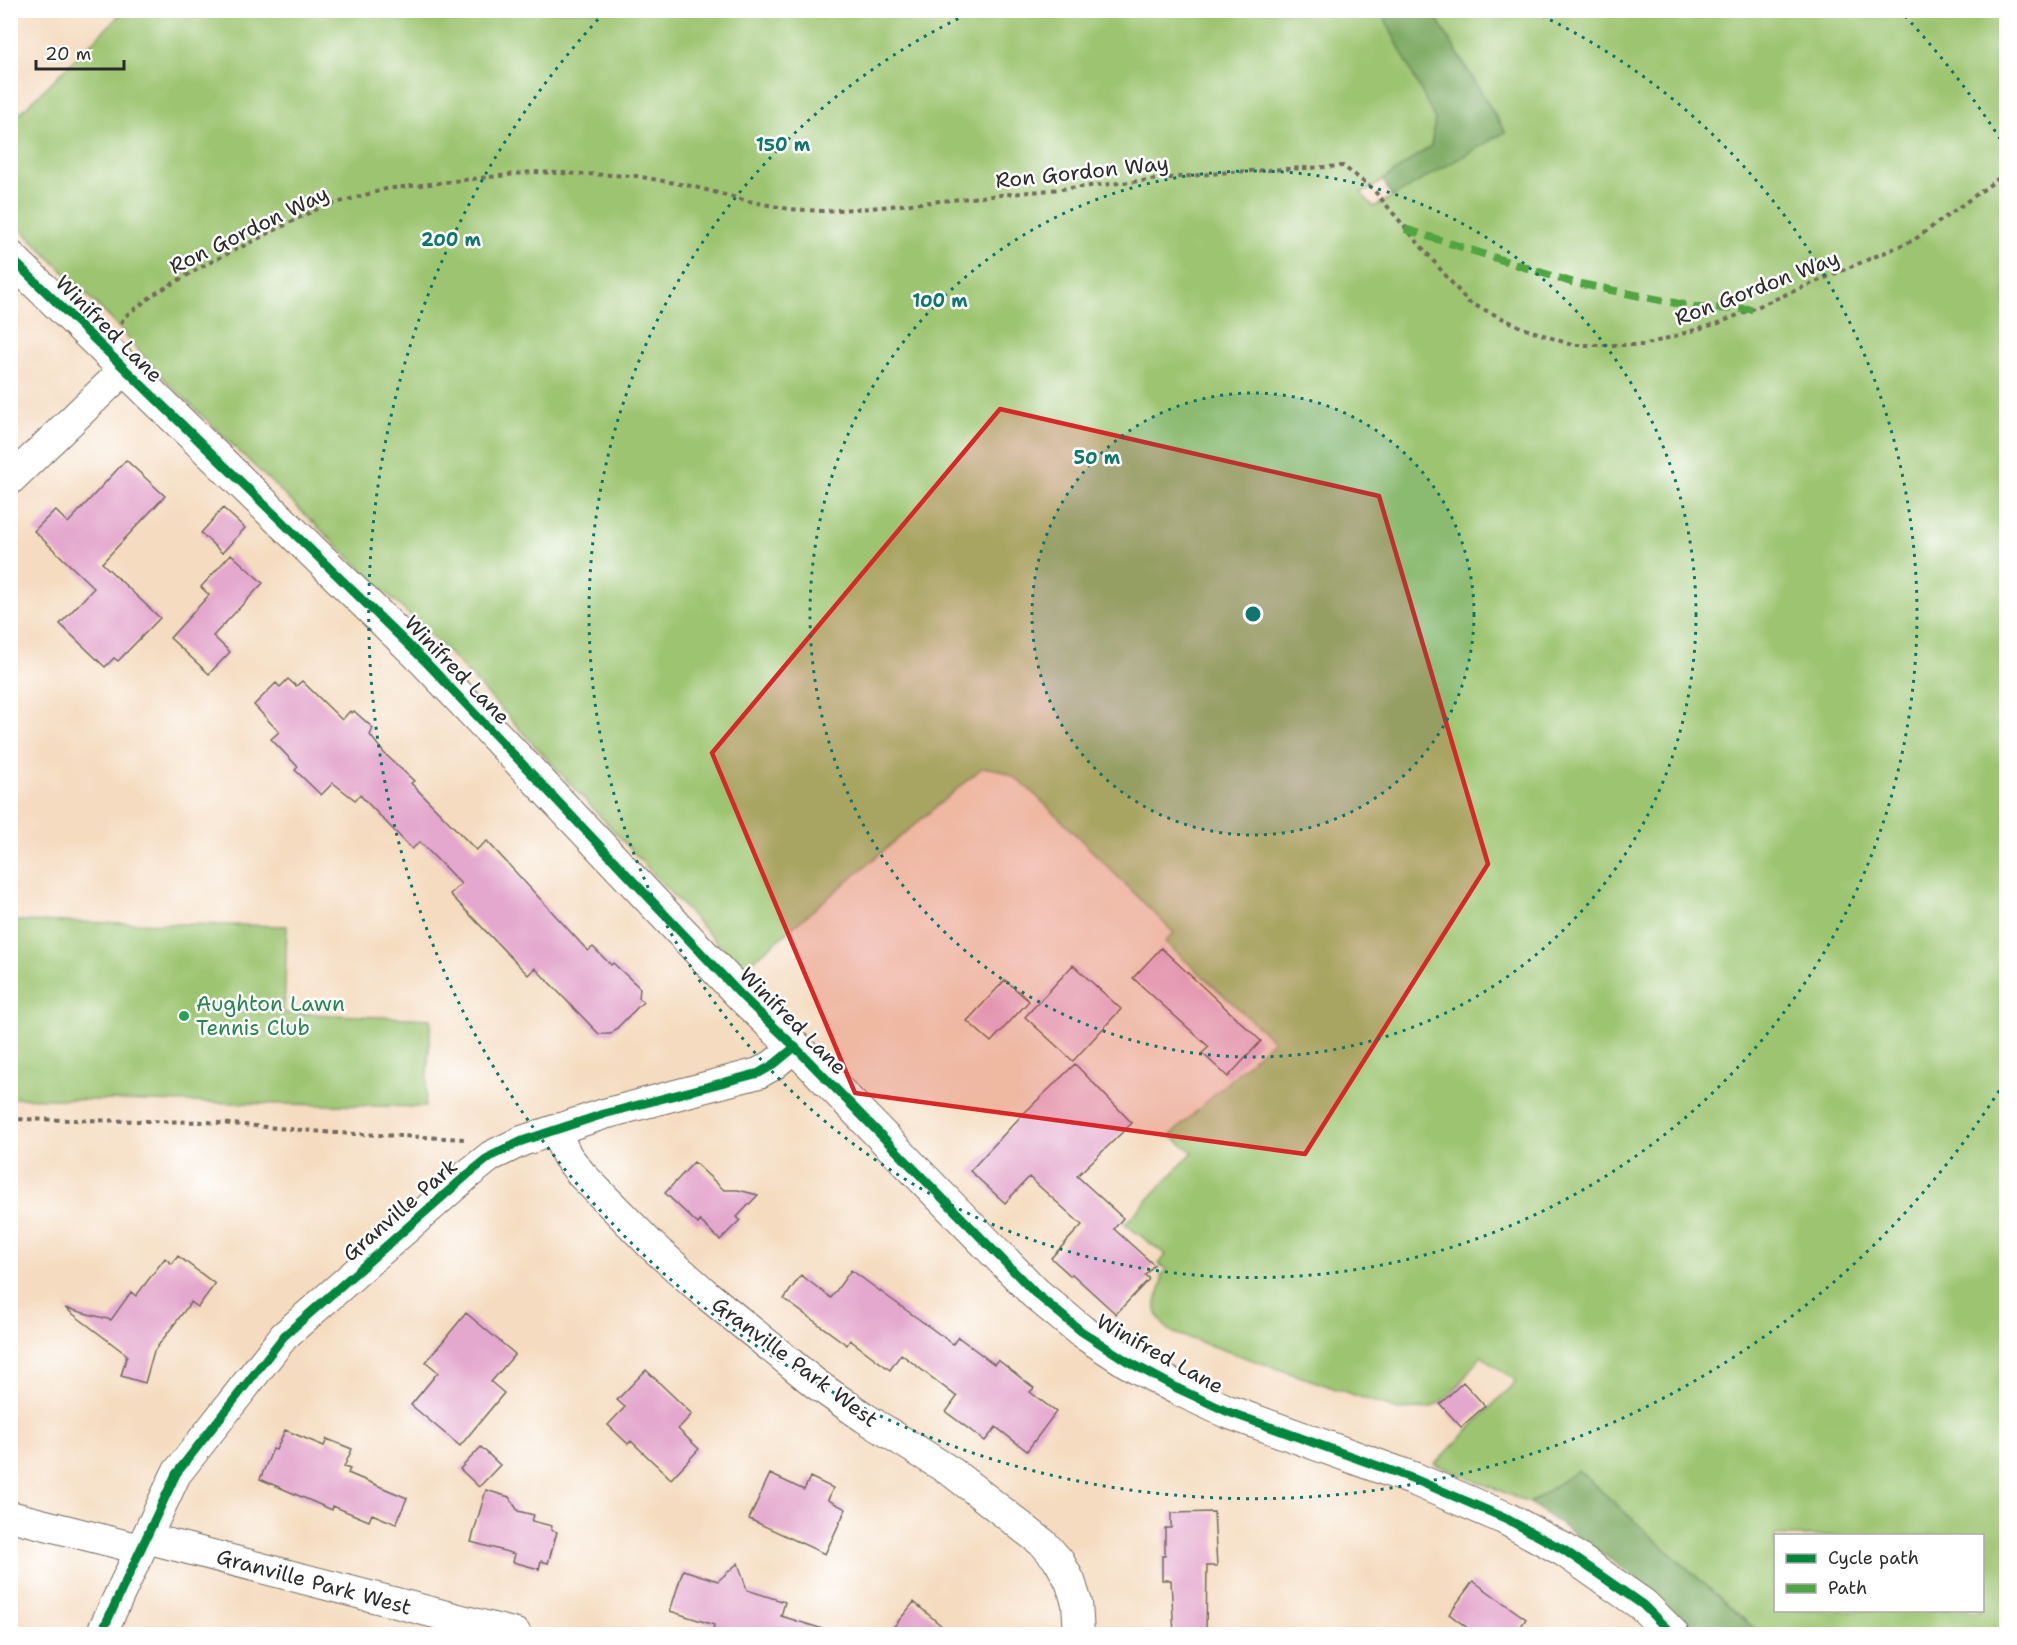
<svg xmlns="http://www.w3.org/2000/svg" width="2017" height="1645" font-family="'Shantell Sans',sans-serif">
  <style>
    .green { fill: #9dc571; stroke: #64784e; stroke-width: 1.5; fill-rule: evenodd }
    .forest { fill: #7eaa63; stroke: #546a47; stroke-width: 1.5 }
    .building { fill: #e4a7cd }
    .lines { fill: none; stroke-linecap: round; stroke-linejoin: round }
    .minor-casing { stroke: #72695f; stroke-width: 32 }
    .tertiary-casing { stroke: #72695f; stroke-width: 35 }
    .path { stroke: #72695f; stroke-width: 4; stroke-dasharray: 4.5 4.5; stroke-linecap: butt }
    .minor { stroke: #fff; stroke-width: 30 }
    .tertiary { stroke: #fff; stroke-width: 33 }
    .quiet { stroke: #51a443; stroke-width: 8; stroke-dasharray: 15 8; stroke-linecap: butt }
    .cycleway-casing { stroke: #fff; stroke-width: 13 }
    .cycleway { stroke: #00873e; stroke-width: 9 }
    .marked { fill: #d62828; fill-opacity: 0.2; stroke: #d62828; stroke-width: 4.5; stroke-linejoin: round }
    .ring { fill: none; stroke: #0f766e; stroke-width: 3; stroke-dasharray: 3 6 }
    .leisure-dot { fill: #2e9e5b; stroke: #fff; stroke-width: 2 }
    .labels { text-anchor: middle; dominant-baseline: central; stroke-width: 5; stroke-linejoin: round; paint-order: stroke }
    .street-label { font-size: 21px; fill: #2b2b2b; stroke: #fff }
    .leisure-label { font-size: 21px; fill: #27864d; stroke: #fff; text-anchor: start }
    .centre { fill: #0f766e; stroke: #fff; stroke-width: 3 }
    .ring-label { font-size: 18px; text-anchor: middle; font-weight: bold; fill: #0f766e; stroke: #fff; stroke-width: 5; stroke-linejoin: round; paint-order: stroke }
  </style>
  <rect width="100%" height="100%" fill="#fff"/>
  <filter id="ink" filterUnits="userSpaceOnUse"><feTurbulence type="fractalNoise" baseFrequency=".0167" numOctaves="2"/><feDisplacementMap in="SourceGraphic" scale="12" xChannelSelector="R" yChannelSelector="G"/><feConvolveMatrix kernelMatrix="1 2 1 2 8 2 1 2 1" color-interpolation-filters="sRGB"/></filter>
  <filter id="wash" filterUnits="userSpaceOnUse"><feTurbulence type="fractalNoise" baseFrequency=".008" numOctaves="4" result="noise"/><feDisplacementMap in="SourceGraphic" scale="24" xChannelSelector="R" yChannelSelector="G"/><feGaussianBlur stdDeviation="1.35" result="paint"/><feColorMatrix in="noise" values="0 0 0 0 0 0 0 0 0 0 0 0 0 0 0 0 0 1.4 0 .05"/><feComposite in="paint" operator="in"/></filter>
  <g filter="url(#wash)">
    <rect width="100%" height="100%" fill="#f5dcc0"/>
    <path class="green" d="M124,11H1381L1436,119L1431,146L1372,188L1361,193L1374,207L1505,132L1432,11H2006V1634H1760L1578,1470L1530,1503L1435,1464L1516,1381L1481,1356C1469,1370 1451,1401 1432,1407C1422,1410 1409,1409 1398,1410L1174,1333C1160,1325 1152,1311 1158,1295C1160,1288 1164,1284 1161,1276L1167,1270L1159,1264L1166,1255L1125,1224L1193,1152L1170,1136L1273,1040L1165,942L1174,933L1046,805C1027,788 1009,766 982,768L742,970L456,660L163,378L111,319L11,219V122ZM1776,1536H1982V1610H1776Z
      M11,921L287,926L284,1013L431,1019L425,1107L11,1098Z"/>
    <path class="forest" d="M1381,11H1432L1505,132L1392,197L1383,180L1431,146L1435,119Z
      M1578,1470L1760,1634H1694L1631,1574L1530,1503Z"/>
    <g id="blocks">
      <path class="building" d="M126,460L165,496L102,563L160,618L118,661L114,658L105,667L60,624L94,588L34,531L55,510L68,523Z
        M223,508L245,528L222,553L201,533Z
        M231,554L263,583L213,636L230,652L209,674L170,638L209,595L201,587Z
        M288,679L296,686L302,681L342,720L350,711L352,713L354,711L373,728L370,735L384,753L414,781L411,783L476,850L487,841L588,951L593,947L611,965L613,963L640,988L639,998L643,1002L611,1034H599L535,968L528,975L450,894L461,884L420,842L412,849L360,795L355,800L333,783L321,795L295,770L298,767L271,739L279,732L254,705L276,683L280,687Z
        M1161,948L1261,1041L1228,1077L1202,1053L1209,1047L1133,978Z
        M1073,965L1121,1009L1073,1061L1025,1017Z
        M1005,980L1029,1001L991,1042L967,1021Z
        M1075,1064L1132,1123L1077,1176L1123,1218L1114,1229L1154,1265L1145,1275L1149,1279L1116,1314L1072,1274L1071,1276L1051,1258L1082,1225L1029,1177L1005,1203L970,1171L1021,1116Z
        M694,1162L724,1190H738L758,1195L737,1217L740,1220L720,1240L700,1221L698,1224L665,1193Z
        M178,1256L215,1284L198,1307L191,1302L154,1351L145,1383L121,1376L127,1355L65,1308L111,1320L131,1292L136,1296L165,1258L172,1264Z
        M851,1270L953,1344L958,1337L994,1364L998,1360L1034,1388L1030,1392L1056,1412L1027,1451L996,1427L985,1441L946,1412L957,1397L901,1354L890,1370L850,1340L847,1345L784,1299L801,1275L831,1298Z
        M466,1313L515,1354L491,1382L504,1393L460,1446L411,1405L438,1372L426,1362Z
        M646,1370L692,1414L678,1429L699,1449L671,1479L631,1441L628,1444L608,1425L625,1407L617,1400Z
        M1463,1382L1485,1406L1461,1427L1440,1404Z
        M285,1430L324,1446L327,1439L352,1449L344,1467L350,1469L348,1473L407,1498L396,1524L372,1514L369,1521L333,1506L332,1510L260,1479L273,1449L276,1450Z
        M481,1447L500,1465L479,1487L460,1469Z
        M770,1474L804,1490L810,1477L833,1488L828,1500L846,1509L825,1554L749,1519Z
        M486,1490L509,1497L518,1511L534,1515L532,1521L552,1526L551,1530L557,1532L548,1563L541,1561L539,1569L513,1562L515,1554L471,1542Z
        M1214,1512L1217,1566H1207L1206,1635H1174L1171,1580H1162V1556H1165V1528H1171V1513Z
        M738,1563L747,1590L785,1602L781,1616L823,1629V1635H730L713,1629L714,1625L670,1611L683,1570L718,1581Z
        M1473,1581L1526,1619L1515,1635H1477L1449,1614Z
        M914,1602L952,1635H887Z"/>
    </g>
  </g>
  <g filter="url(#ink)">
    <use href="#blocks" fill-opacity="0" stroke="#72695f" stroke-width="1.5"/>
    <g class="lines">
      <defs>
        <path id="minor" d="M10,480L124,370
          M555,1130L567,1156L582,1175L652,1246L707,1295L816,1384L865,1418L953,1473L1044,1544L1059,1561L1070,1581L1077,1603L1079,1634
          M10,1516L140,1549
          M146,1538L516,1634
          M101,1634L176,1474L284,1336L467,1175L491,1156L522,1141L555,1130L604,1114L759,1073L773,1065L795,1047"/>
        <path id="tertiary" d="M10,257L425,661L742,996L795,1047L1035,1293L1081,1331L1127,1361L1179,1389L1226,1411L1414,1479L1505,1518L1564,1550L1643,1605L1672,1634"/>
      </defs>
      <use href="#minor" class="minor-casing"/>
      <use href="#tertiary" class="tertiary-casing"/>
      <path class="path" d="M121,323L124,317L156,293L203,266L319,208L386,189L533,172L636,176L691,186L748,201L789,209L822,211L871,208L1230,172L1343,166L1372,188L1468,302L1523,328L1572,345H1644L1719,323L1914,240L2006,173
        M10,1119L208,1122L336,1133L465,1139"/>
      <use href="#minor" class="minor"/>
      <use href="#tertiary" class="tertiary"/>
      <path class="quiet" d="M1405,229L1571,282L1700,308L1752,309"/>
      <defs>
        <path id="cycleway" d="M10,257L425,661L742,996L795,1047L1035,1293L1081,1331L1127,1361L1179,1389L1226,1411L1414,1479L1505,1518L1564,1550L1643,1605L1672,1634
          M101,1634L176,1474L284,1336L467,1175L491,1156L522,1141L555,1130L604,1114L759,1073L773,1065L795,1047"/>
      </defs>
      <use href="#cycleway" class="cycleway-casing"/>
      <use href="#cycleway" class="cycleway"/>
    </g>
  </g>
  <path class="marked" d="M1000,409L1379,496L1488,864L1305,1154L855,1093L712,753Z"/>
  <circle cx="1253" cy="614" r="221" fill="#0f766e" fill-opacity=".12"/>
  <g class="ring">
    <circle cx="1253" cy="614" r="221"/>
    <circle cx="1253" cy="614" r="443"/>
    <path d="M1534 12A664 664 0 1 1 972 12"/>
    <path d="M2004 1083A885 885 0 1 1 601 16M1905 16A885 885 0 0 1 2004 145"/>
  </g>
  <circle class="leisure-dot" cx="184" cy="1016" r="6"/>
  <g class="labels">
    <g class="street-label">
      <text transform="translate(1082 172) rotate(-6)">Ron Gordon Way</text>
      <text transform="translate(249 230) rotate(-26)">Ron Gordon Way</text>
      <text transform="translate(1757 288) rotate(-21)">Ron Gordon Way</text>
      <text transform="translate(109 329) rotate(45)">Winifred Lane</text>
      <text transform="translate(457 670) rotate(46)">Winifred Lane</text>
      <text transform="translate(793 1021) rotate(45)">Winifred Lane</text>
      <text transform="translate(400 1210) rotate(-41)">Granville Park</text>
      <text transform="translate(1160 1354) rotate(29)">Winifred Lane</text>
      <text transform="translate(795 1362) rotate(37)">Granville Park West</text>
      <text transform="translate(314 1582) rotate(15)">Granville Park West</text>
    </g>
    <g class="leisure-label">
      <text x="196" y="1004">Aughton Lawn<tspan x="196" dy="24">Tennis Club</tspan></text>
    </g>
  </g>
  <circle cx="1253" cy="614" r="9" class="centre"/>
  <g class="ring-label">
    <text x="783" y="151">150 m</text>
    <text x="451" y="246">200 m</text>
    <text x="940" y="307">100 m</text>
    <text x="1097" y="464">50 m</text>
  </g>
  <rect width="2017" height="1645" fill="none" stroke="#fff" stroke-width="36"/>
  <rect x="1774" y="1534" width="210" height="78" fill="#ffffff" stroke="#aaaaaa" stroke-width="1.5"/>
  <rect x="1786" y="1554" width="30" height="9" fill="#00873e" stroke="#aaaaaa" stroke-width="1.5"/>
  <text x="1828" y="1564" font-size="18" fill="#2b2b2b">Cycle path</text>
  <rect x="1786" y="1584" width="30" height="9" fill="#51a443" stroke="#aaaaaa" stroke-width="1.5"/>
  <text x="1828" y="1594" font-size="18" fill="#2b2b2b">Path</text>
  <path d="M36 60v9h88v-9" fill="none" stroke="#2b2b2b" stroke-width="3"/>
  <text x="45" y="60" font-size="18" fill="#2b2b2b" stroke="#ffffff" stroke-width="4.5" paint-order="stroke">20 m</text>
</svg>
